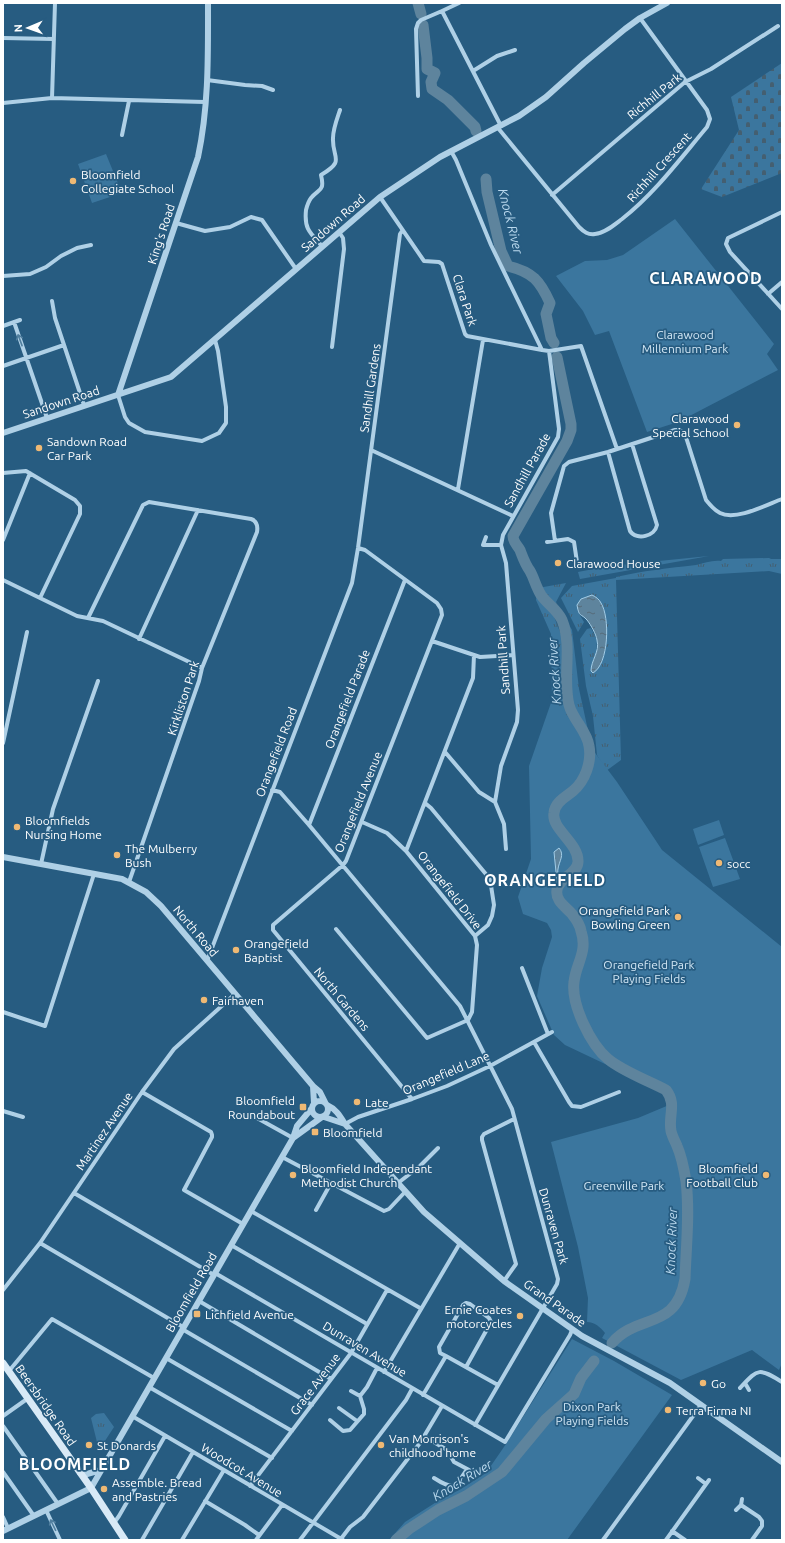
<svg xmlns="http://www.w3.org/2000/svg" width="785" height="1543" font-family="Ubuntu,sans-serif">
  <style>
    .grass { fill: url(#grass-tufts) }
    .cemetery { fill: url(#cemetery-stones) }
    .park { fill: #3b769e }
    .water { fill: url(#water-ripples); stroke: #a3cde7 }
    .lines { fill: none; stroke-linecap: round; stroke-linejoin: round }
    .river { stroke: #5e849d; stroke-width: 11 }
    .minor { stroke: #afd0e6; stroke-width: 4 }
    .tertiary { stroke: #afd0e6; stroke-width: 6 }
    .secondary { stroke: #d8e9f6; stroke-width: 7 }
    .oneway { stroke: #507f9f }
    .poi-dot { fill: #efb974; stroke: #275c81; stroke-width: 1.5 }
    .labels { text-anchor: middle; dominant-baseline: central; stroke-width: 3.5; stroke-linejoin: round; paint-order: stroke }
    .street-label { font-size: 12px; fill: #fff; stroke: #275c81 }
    .poi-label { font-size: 12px; fill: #fff; stroke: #275c81; text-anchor: start }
    .park-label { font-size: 12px; fill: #d2e7f5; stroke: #275c81 }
    .water-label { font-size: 13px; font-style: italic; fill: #bad9ee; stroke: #275c81 }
    .district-label { font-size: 16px; font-weight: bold; letter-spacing: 1px; fill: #fff; stroke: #275c81 }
  </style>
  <defs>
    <pattern id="grass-tufts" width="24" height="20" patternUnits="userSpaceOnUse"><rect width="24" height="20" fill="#3b769e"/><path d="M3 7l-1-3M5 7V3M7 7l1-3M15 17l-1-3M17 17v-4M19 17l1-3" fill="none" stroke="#445f71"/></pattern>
    <pattern id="cemetery-stones" width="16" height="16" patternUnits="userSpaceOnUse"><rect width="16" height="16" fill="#3b769e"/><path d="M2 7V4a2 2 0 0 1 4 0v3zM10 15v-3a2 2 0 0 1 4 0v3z" fill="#445f71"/></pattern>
    <pattern id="water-ripples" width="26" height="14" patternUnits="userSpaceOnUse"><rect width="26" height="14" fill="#5e849d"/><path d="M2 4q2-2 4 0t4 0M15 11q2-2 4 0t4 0" fill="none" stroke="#566b79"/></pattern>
  </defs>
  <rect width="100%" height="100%" fill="#275c81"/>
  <path class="grass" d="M709,556L580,579L578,572L609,566Z
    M769,558L771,559H782V574L769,571L616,580L621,760L606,771L597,755L593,716L586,686L580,639L587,629L591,628L597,640L596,656L603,658L597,598C587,594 582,597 577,606L578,612L584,622L578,632L561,598L572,586L616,578V577C642,571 669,568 696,565C705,563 712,560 721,561L723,559Z
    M566,583L556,602L572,630L579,689L589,735C576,718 569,699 568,678C568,662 572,641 566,625C559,610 549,600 538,588Z
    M537,591L551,609L562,637L567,707L574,726L552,698L551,634L536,600Z
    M104,1413L114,1427L99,1450L91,1418L96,1414Z"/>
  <path class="cemetery" d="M782,63V173L722,197L701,189L739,130L731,97Z"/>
  <path class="park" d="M106,154L122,193L92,203L78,164Z
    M675,219L774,344L767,354L778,370L678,422L647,432L609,331L595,335L583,311L556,276L585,261L607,260L623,255Z
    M553,697L617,782L662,850L782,947V1363L779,1370L752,1350L681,1380L602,1338L605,1333C600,1327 595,1322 587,1322L588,1298L578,1247L551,1142L638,1118L669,1105L668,1098L662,1091L565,1045L554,1035L537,996L542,968L552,937L551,930L547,923L523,914L518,897L531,859L529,766Z
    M719,820L724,835L698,845L693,829Z
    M725,838L740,879L713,887L699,847Z
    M572,1339L614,1361L672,1395L567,1540H402L400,1538L398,1540H389L405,1522L438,1501L461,1489L486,1473L506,1444Z"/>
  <path class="water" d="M592,595C596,597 599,599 601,603C610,617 609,664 593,673L591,671C591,660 600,652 597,640C596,634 591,625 587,620C581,613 579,618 577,605L581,599Z
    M559,848C565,855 559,861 558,869C557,874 560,878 557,882L554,852Z"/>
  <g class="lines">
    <path class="river" d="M418,3L421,14
      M423,25L427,58V69L435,73L431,82L432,89L448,100L475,127L476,131
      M486,179L487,192L501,251L508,266C533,272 540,281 550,303L546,314L551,338L554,343
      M557,357L571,424V430L567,441L513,536C513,542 517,545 520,550C523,558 525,564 530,571C534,578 536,587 541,595C547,604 557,609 562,620C573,647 562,677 569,705C573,720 587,731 589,746C592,762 585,781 573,791C566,797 555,802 554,813C551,829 579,843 578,862C577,875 559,877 557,890C555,901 566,907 572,914C576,919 580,925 581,931C588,952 576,963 574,982C571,1005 591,1045 608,1059C622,1071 649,1081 666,1090C677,1104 668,1116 671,1131C672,1136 675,1141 677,1146C682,1157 684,1169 686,1181C690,1213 686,1247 685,1279C676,1331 638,1313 612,1343
      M396,1540L409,1529L438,1510L466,1496L502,1472L546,1419L574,1394L581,1378L594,1361"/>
    <path class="minor" d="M459,3L442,11L501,126
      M3,38L54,39
      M473,71L497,56L515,50
      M207,80L245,85L262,86L273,90
      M418,96L416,29L418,23L421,20L442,11
      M52,98L55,3
      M3,103L52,98L205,102
      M498,128L579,227C584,232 588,235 595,234C605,233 614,225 622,219C655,193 680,159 707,127L710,119L707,110L640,18
      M122,135L129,101
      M451,151L456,160L491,245L542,350
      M552,195L685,82L711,69L778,26
      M380,197L424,261L439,262L442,264L465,334L467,336L542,350L549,351L581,346L617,449
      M782,212L728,238L726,244L730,252L782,309
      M176,223L205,231L230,227L251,217L262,220L296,269
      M322,246C310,233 304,229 306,210C307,206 308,202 311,198C319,188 325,192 321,175C346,160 332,159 333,138C333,129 337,119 340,110
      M3,276L30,274L46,267L61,256L77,248L91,245
      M768,294L782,282
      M52,301L55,318L84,405
      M14,322L47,418
      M3,326L20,320
      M332,347L344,249L343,238L339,232
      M3,366L64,345
      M118,395L125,417L129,423L145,432L202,441L219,433L226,423V407L218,351L215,340
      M371,450L513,516
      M608,452L630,531C637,541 655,536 657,525L632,444
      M3,473L26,471L75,500L80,506V514L40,598
      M458,489L483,340
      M486,537L483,545H501
      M3,540L30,473
      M555,541L551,513L564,466L569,462L608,452L675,430H680L685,434L706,500C710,505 714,510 720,513C736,521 766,505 782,499
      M547,542L568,539L574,542L577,562
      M358,548L365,550L437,603L441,609L442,615L346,861L343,865L273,925V930L412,1099
      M3,580L77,616L103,621L202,668
      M88,618L143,505L149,502L251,519C257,521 258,526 257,532L202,668L199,681L129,882
      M139,639L198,510
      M432,641L480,657L513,655
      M3,743L27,632
      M445,752L479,792L495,802
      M272,790L280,792L309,825L460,1006L512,1109L558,1279L557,1284L475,1425
      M425,803L431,808L490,879L494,905L492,916L488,925L475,936
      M309,825L405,580
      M506,849L504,824L495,802L501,766L517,722L518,710L506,563L501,545L503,535L558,437L559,429L549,351
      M406,851L473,678L474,655
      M41,864L53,809L98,681
      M336,929L427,1038L468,1020L472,1012L477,945L475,936L406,851L387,833L362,822
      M207,961L352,583L358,548L400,234L402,231
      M522,968L548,1034
      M3,1012L45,1026L94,874
      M534,1042L569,1102L572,1106L581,1107L619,1092
      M142,1092L211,1132L212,1135V1137L184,1190L243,1224
      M3,1111L23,1117
      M257,1118L293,1138
      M345,1124L358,1117L412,1099L447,1086L490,1066L552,1032
      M282,1157L384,1211L389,1209L405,1192
      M398,1183L420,1166L438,1148
      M74,1193L214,1275
      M316,1210L331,1183
      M251,1211L420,1308
      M40,1243L183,1327
      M231,1245L367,1324
      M215,1273L505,1442L570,1335L572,1330
      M504,1281L516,1264L482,1140V1137L484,1134L514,1119
      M3,1290L40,1243L142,1092L174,1049L235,994
      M199,1301L331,1379
      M182,1329L312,1405
      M446,1356L440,1353L439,1347L463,1305L466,1303L470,1304L489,1318L491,1322L466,1367
      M166,1358L292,1431
      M9,1371L52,1319L154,1378
      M384,1372L460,1243
      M745,1383L749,1390
      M149,1387L272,1458
      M740,1388C758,1369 758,1367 782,1382
      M351,1391L360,1396
      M423,1395L446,1356L498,1385
      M339,1408L357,1421
      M3,1416L27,1399
      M132,1416L343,1540
      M330,1420L343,1431L350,1430L364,1414V1409L360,1396L367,1387L377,1368
      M3,1426L58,1504
      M424,1436L447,1450L454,1462L471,1471
      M3,1472L34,1516
      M434,1478C455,1491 455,1488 467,1469
      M698,1478L706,1484
      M250,1486L351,1353L387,1290
      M205,1501L245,1525L259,1535
      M741,1505L759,1517L762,1521V1526L752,1540
      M46,1510L60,1540
      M736,1510L741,1505L742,1499
      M3,1517L8,1528
      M114,1523L119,1516L165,1436
      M672,1531L685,1540
      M142,1540L193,1452
      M182,1540L224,1470
      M256,1540L282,1505
      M300,1540L406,1400L412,1389
      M340,1540L350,1527L363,1517L373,1504L420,1443L442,1406
      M603,1540L701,1405
      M666,1540L709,1480"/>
    <path class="tertiary" d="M118,395L198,157C209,106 208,54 208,3
      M3,433L171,377L380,197L440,157L519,116L546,97L584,63L625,29L640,18L667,3
      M3,857L122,879L146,892L161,906L313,1086L314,1103
      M313,1086L320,1092L325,1102
      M312 1109a8 8 0 1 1 16 0a8 8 0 1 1-16 0Z
      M327,1105C336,1109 340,1116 345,1124L424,1212L504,1281L582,1336L670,1383L782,1462
      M324,1117L345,1124
      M293,1138L322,1117
      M80,1473L87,1474L101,1470
      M3,1531L91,1488L293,1138L297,1126L312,1108"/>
    <path class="secondary" d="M3,1363L91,1488L125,1540"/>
  </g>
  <defs><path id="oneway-shaft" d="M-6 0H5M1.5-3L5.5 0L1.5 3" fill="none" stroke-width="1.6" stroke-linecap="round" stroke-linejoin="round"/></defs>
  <g class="oneway">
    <use href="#oneway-shaft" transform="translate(20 340) rotate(-110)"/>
    <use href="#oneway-shaft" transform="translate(53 1525) rotate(-116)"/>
  </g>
  <g class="poi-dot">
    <circle cx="73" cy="181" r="4"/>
    <circle cx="737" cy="425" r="4"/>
    <circle cx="39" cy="448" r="4"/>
    <circle cx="558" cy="563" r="4"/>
    <circle cx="17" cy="827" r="4"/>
    <circle cx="117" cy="855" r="4"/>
    <circle cx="719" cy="863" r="4"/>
    <circle cx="678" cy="917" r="4"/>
    <circle cx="236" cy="950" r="4"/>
    <circle cx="204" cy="1000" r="4"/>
    <circle cx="357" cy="1102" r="4"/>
    <rect x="299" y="1103" width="8" height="8" rx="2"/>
    <rect x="311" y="1128" width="8" height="8" rx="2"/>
    <circle cx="293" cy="1175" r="4"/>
    <circle cx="766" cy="1175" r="4"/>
    <rect x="193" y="1310" width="8" height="8" rx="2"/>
    <circle cx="520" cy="1316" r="4"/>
    <circle cx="703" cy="1383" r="4"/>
    <circle cx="668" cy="1410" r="4"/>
    <circle cx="89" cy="1445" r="4"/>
    <circle cx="381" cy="1445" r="4"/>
    <circle cx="104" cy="1489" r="4"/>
  </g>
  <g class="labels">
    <g class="street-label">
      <text transform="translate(654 96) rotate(-39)">Richhill Park</text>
      <text transform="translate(659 167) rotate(-48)">Richhill Crescent</text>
      <text transform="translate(333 223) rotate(-41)">Sandown Road</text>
      <text transform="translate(161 234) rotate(-72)">King's Road</text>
      <text transform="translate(465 300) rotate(72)">Clara Park</text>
      <text transform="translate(370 388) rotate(-82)">Sandhill Gardens</text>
      <text transform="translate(61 402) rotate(-18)">Sandown Road</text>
      <text transform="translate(527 470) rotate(-61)">Sandhill Parade</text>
      <text transform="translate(503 660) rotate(-94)">Sandhill Park</text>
      <text transform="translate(183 698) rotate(-72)">Kirkliston Park</text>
      <text transform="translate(347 699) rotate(-69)">Orangefield Parade</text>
      <text transform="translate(276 752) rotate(-69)">Orangefield Road</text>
      <text transform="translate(358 802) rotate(-68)">Orangefield Avenue</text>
      <text transform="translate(450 890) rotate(52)">Orangefield Drive</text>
      <text transform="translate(196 931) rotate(50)">North Road</text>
      <text transform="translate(342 999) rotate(50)">North Gardens</text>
      <text transform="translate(446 1073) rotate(-23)">Orangefield Lane</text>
      <text transform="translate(104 1131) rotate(-56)">Martinez Avenue</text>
      <text transform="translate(554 1226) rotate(74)">Dunraven Park</text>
      <text transform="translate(191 1292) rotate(-60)">Bloomfield Road</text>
      <text transform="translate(555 1303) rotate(35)">Grand Parade</text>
      <text transform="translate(365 1349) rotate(31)">Dunraven Avenue</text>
      <text transform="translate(315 1384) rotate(-53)">Grace Avenue</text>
      <text transform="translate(46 1405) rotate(55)">Beersbridge Road</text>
      <text transform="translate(242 1470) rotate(31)">Woodcot Avenue</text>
    </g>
    <g class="poi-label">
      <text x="81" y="174">Bloomfield<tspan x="81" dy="14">Collegiate School</tspan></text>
      <text x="729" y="418" text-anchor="end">Clarawood<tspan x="729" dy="14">Special School</tspan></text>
      <text x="47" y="441">Sandown Road<tspan x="47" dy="14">Car Park</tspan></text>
      <text x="566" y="563">Clarawood House</text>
      <text x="25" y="820">Bloomfields<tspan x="25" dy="14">Nursing Home</tspan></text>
      <text x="125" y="848">The Mulberry<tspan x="125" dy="14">Bush</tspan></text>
      <text x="727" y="863">socc</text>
      <text x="670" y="910" text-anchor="end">Orangefield Park<tspan x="670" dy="14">Bowling Green</tspan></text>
      <text x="244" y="943">Orangefield<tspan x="244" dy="14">Baptist</tspan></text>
      <text x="212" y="1000">Fairhaven</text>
      <text x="295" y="1100" text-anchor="end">Bloomfield<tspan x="295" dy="14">Roundabout</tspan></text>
      <text x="365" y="1102">Late</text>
      <text x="323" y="1132">Bloomfield</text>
      <text x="301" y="1168">Bloomfield Independant<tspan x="301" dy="14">Methodist Church</tspan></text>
      <text x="758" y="1168" text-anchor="end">Bloomfield<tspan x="758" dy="14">Football Club</tspan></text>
      <text x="512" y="1309" text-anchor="end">Ernie Coates<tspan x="512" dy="14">motorcycles</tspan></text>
      <text x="205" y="1314">Lichfield Avenue</text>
      <text x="711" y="1383">Go</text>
      <text x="676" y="1410">Terra Firma NI</text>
      <text x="389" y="1438">Van Morrison's<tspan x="389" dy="14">childhood home</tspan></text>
      <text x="97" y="1445">St Donards</text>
      <text x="112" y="1482">Assemble. Bread<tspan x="112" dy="14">and Pastries</tspan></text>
    </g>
    <g class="park-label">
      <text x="685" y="334">Clarawood<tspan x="685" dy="14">Millennium Park</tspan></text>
      <text x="649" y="964">Orangefield Park<tspan x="649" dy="14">Playing Fields</tspan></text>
      <text x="624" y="1185">Greenville Park</text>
      <text x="592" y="1406">Dixon Park<tspan x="592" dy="14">Playing Fields</tspan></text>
    </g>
    <g class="water-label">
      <text transform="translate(511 221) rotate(76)">Knock River</text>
      <text transform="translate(554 671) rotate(-94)">Knock River</text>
      <text transform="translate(671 1241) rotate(-88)">Knock River</text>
      <text transform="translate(462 1480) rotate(-31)">Knock River</text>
    </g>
    <g class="district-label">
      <text x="706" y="278">CLARAWOOD</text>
      <text x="545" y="880">ORANGEFIELD</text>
      <text x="75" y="1464">BLOOMFIELD</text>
    </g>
  </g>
  <rect width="785" height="1543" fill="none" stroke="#ffffff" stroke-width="8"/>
  <g transform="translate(28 28) rotate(268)" stroke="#275c81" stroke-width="3" paint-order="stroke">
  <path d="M0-3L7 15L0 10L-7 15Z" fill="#ffffff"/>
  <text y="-6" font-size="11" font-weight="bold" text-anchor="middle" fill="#ffffff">N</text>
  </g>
</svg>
